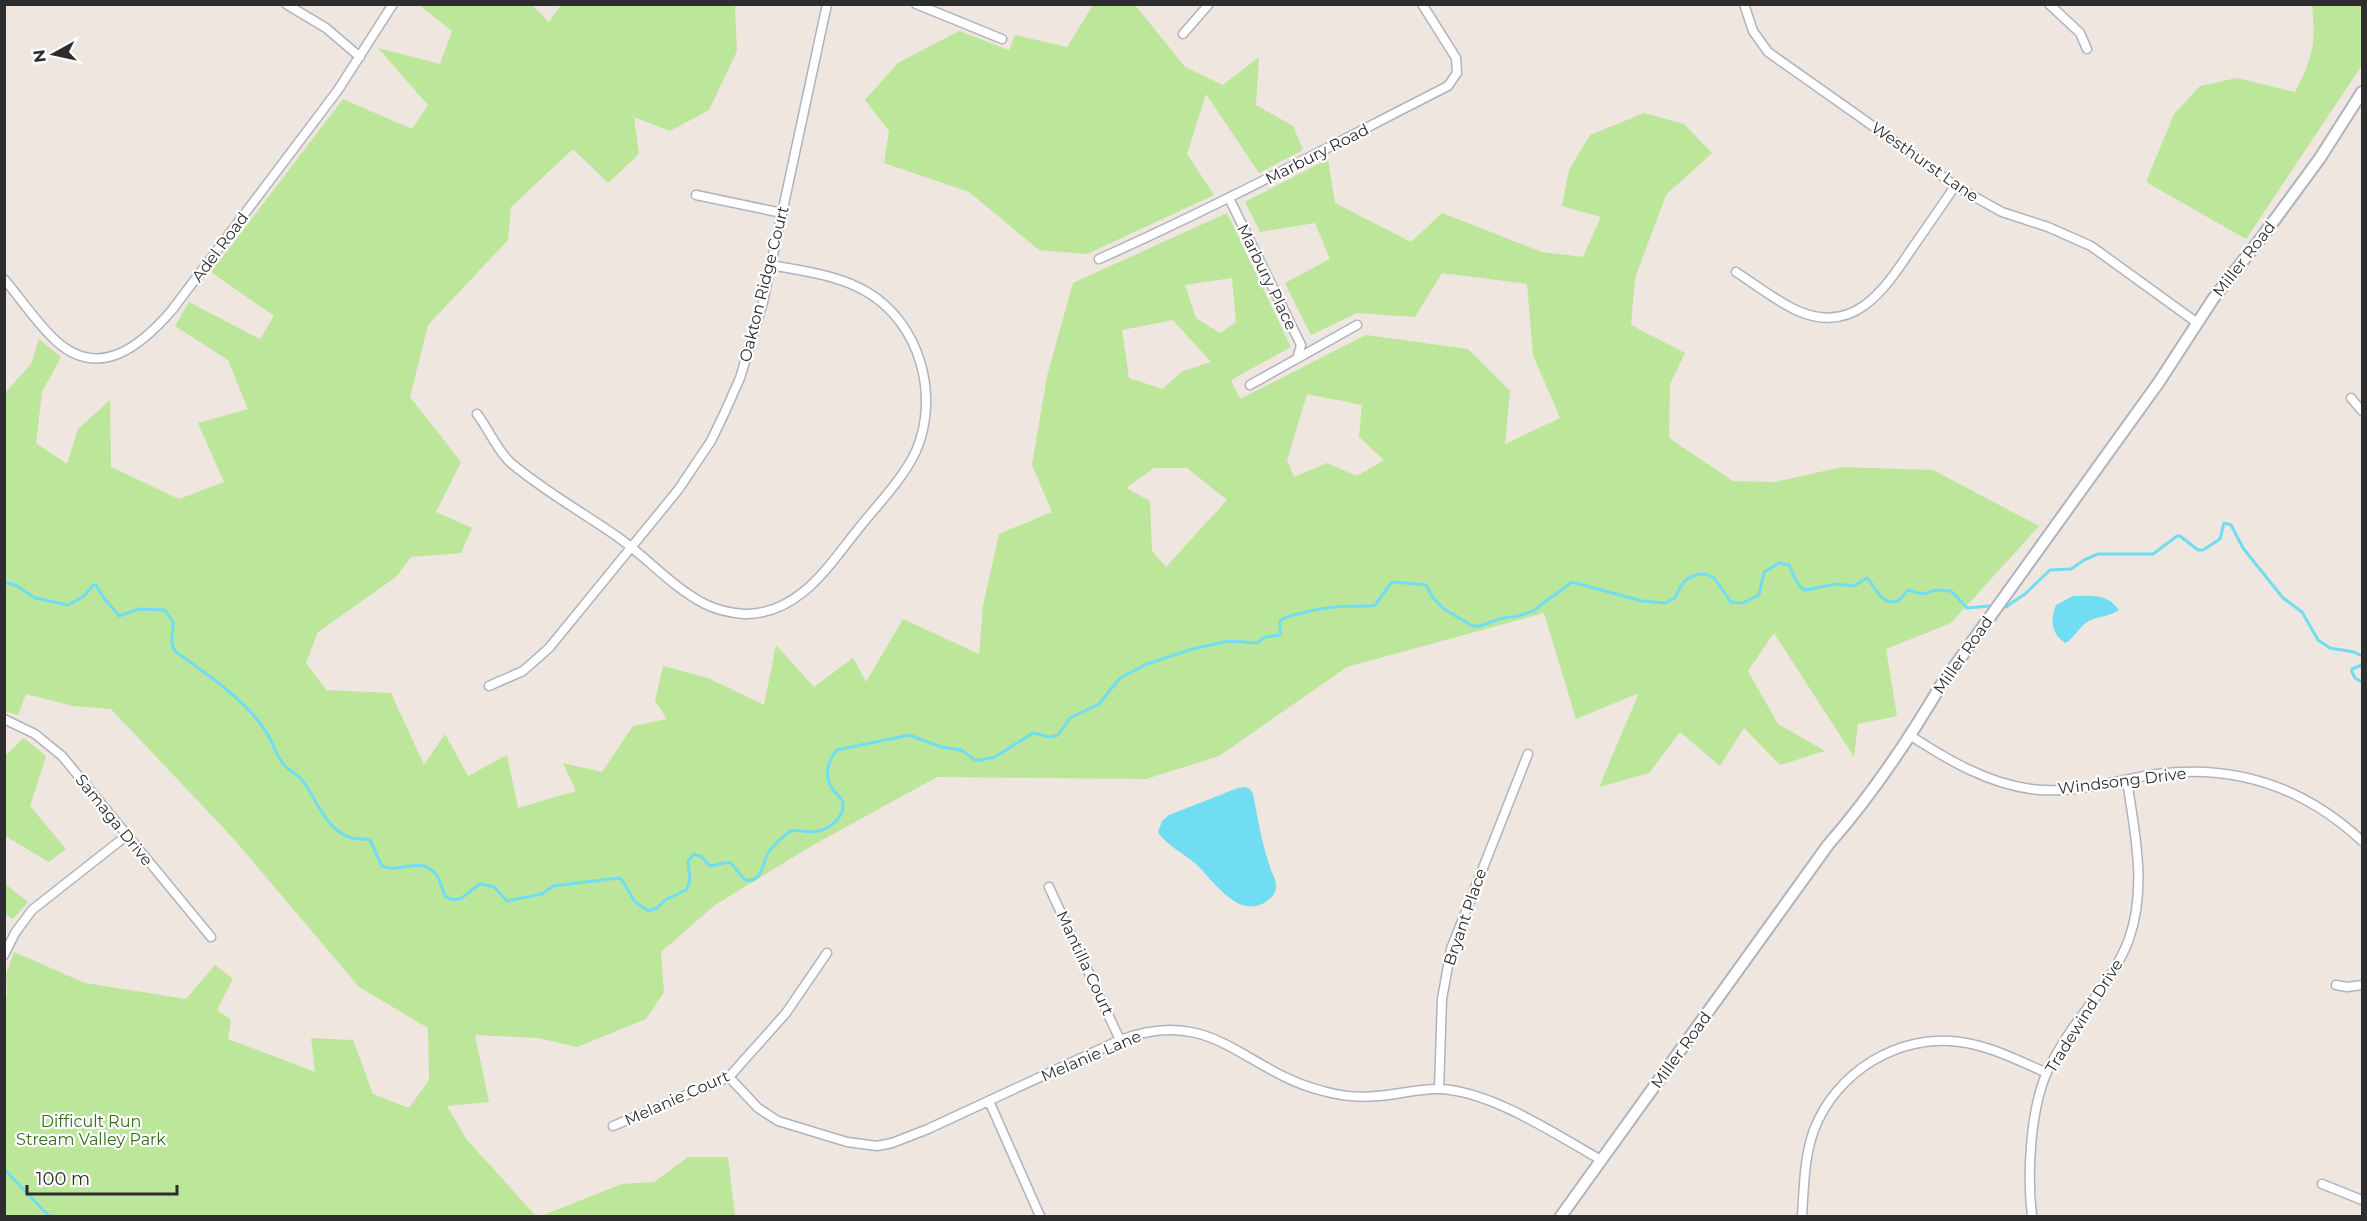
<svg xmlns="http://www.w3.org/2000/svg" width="2367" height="1221" font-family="Montserrat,sans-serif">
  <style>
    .green { fill: #bce69a; fill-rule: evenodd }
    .water { fill: #70ddf2 }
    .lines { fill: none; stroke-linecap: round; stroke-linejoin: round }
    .stream { stroke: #70ddf2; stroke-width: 3 }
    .minor-casing { stroke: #afb3bd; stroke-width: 11 }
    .tertiary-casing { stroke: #afb3bd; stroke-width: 14 }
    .minor { stroke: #fff; stroke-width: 8 }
    .tertiary { stroke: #fff; stroke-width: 10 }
    .labels { text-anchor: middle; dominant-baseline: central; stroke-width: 4.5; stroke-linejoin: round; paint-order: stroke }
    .street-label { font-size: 16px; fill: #2d2d2d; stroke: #fff }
    .park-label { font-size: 16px; fill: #336d19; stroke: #fff }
  </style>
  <rect width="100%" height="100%" fill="#eee6df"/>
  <path class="green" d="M419,5H532L549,22L561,5H737L735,7L737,51L709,110L670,131L634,117L639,154L608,183L573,149L511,207L508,240L428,325L410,397L461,462L436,512L472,528L461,553L411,557L396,577L318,632L306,663L326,690L391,693L424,765L445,734L468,776L507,755L518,808L576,791L563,763L602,772L633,726L667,719L655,701L663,666L708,678L764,705L776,645L814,687L853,658L866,682L903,619L979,654L983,606L999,534L1052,512L1032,465L1047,376L1073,283L1227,213L1291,347L1231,380L1240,399L1366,335L1468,349L1510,391L1505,444L1560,418L1533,355L1527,284L1442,273L1415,317L1357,313L1311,335L1285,283L1330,259L1315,223L1260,232L1245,202L1328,159L1335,203L1411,242L1442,213L1542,252L1583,257L1601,217L1562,206L1569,170L1590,135L1644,113L1684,124L1712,153L1666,195L1635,278L1631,325L1685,353L1670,384L1669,438L1733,481L1775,482L1842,467L1933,470L2039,526L1951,623L1886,649L1897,716L1858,724L1854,757L1774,633L1748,671L1778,724L1825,751L1780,765L1744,728L1720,766L1680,732L1649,773L1599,787L1639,693L1576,719L1544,613L1347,667L1219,756L1146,779L937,777L815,844L715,905L661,952L664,992L646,1019L577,1047L538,1038L475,1035L489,1102L447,1106L467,1140L536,1216H5L4,998L7,995L6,974L14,952L85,983L186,999L215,965L233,979L217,1010L231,1020L228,1039L315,1072L311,1038L353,1040L373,1094L409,1108L429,1080L428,1028L359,987L232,837L111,709L73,706L26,694L18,715L4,711L5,393L31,364L39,339L61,357L42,392L36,443L67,464L78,429L110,400L111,467L179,499L224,482L198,423L248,409L228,360L175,326L189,302L260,339L274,316L211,272L343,99L412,129L428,105L378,48L440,64L452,31ZM1232,278L1236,322L1220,333L1196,318L1185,285ZM1173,320L1211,362L1183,371L1162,389L1129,378L1122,330ZM1307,394L1362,405L1359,437L1384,460L1357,476L1327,463L1294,477L1287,460ZM1154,468H1187L1227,500L1166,567L1152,551L1150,501L1126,488Z
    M1093,5H1135L1185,67L1223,85L1259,57L1256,105L1293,126L1303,150L1259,173L1206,94L1187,154L1214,195L1087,254L1039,250L969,192L884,163L889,131L865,100L898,63L959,31L1009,50L1015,35L1067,47Z
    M2312,5H2362V65L2246,239L2146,182L2174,114L2200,86L2237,78L2295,92C2313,57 2316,44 2312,5Z
    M24,738L46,756L30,806L66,849L49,862L5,836V756Z
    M4,883L28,902L13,919L5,914Z
    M688,1157H728L735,1216H541L622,1184L654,1182Z"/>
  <path class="water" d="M2073,596C2092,596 2107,593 2119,610C2109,617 2097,616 2087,622C2078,628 2073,640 2065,643C2051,633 2050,620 2056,605Z
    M1245,787L1250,789L1253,794C1258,819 1262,845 1271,870C1274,877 1278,884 1275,892C1273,897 1267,902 1262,904C1235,916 1213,880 1196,864C1185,855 1163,842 1158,832L1162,821L1169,815L1238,788Z"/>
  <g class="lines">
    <path class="stream" d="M4,582L17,586L35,598L68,605L84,596L93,585H96L103,597L119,616L139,609L165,610L173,622C174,634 168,642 176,652C207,674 244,699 265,730C273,741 276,757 285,766C292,773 300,775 305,784C318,803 327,831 352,838C358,840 364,838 370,840L382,866C399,874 420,856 435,873C440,878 442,888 445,896C461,907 467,890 481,884L494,887L507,901L542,894L553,886L619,878L622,880L635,902L648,911L657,908L665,900L686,890L690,880L688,861L694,854L702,857L710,866C739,860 726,860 745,880C762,883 762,866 767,855C771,846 783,837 790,831C798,829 803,832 810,832C827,832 845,819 843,802C841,797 837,795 834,791C823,777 827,762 837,750L909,735L941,747L961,750L975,760H981L995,757L1033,733L1050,737L1058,735L1070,718L1099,704L1120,678L1147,664L1192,649L1229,641L1257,643L1265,637L1280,635V621C1288,615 1294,615 1303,613C1326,606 1347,606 1371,606L1375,605L1391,583L1395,582L1426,585L1433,598L1444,609L1473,626H1480L1503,618L1518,616L1533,611L1572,582L1642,601L1665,603L1675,598C1682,582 1687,574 1706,574L1714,578L1731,602L1742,603L1759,595L1764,572L1779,563L1789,565L1796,581L1801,588L1806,590L1836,584L1854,586L1867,578C1875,585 1881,607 1897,601C1902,599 1905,593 1908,590L1923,594L1936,590L1951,591L1967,608L1989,606
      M2006,607L2025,594L2050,570L2071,569L2084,560L2098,554H2153L2177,536H2180L2198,550H2203L2220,539L2224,523L2231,525L2243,548L2283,598L2302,612L2318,640L2330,648L2354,652L2362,656
      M2362,665L2352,669V672L2355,678L2362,682
      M4,1169L49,1216"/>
    <defs>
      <path id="minor" d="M286,4L326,28L360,57
        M916,4L1002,39
        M1744,4L1753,31L1768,52L1918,158L1955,186L2002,212L2048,227L2091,246L2196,322
        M2049,4L2080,33L2087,49
        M1183,34L1209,4
        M696,195L782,213
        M1229,198L1301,345L1298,356
        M1099,259C1218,206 1332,145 1448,86L1457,73L1456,58L1422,4
        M1736,272C1756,285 1776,301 1798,311C1856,336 1886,287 1913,247C1927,227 1941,207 1955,186
        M4,279C21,299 36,322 55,340C99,381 141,346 172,310L338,90L393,4
        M1250,385L1357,325
        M2351,398L2362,411
        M477,414C488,428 498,452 511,463C545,492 586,514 622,540C650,561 675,589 705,604C717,610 731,613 744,614C799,615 829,565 859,528C878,504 903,479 916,451C940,396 920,323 867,292C839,275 803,271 771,265
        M489,686L523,671L549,648L678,490L711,441L724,414L740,378L763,302L827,4
        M4,719L35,734L62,756L211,937
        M1911,736C1948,760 1987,783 2031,789C2073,795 2116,780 2157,774C2236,764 2305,788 2362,841
        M1049,887L1120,1040
        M4,955L15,933L32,910L126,836
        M2336,985L2347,987L2362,985
        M729,1077L758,1108L778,1121L847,1142L877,1146L892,1143L928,1129L1120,1040C1214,1005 1243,1071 1323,1091C1341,1096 1359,1098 1377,1096C1398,1095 1419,1088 1440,1089C1491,1091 1557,1135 1601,1160
        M1439,1089L1442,999L1451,949L1528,754
        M989,1101L1040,1216
        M613,1126L729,1077L786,1013L827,953
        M2322,1184L2362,1200
        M1802,1216C1804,1187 1804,1157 1814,1130C1836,1072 1899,1033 1960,1042C1991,1046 2019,1061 2047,1073
        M2032,1216C2027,1175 2030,1111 2047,1072C2053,1059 2062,1044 2070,1032C2091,1002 2116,974 2129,939C2147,888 2135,833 2127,781"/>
      <path id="tertiary" d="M1561,1216L1828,845C1871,796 1908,741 1941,685L2159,382L2213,299L2265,233L2320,158L2362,92"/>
    </defs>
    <use href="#minor" class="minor-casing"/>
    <use href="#tertiary" class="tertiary-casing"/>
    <use href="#minor" class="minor"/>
    <use href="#tertiary" class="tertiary"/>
  </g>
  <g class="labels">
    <g class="street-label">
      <text transform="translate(1317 154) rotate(-27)">Marbury Road</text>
      <text transform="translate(1925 162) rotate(35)">Westhurst Lane</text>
      <text transform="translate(220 247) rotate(-53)">Adel Road</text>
      <text transform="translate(2244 259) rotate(-52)">Miller Road</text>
      <text transform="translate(1267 277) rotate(64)">Marbury Place</text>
      <text transform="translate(764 284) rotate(-76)">Oakton Ridge Court</text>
      <text transform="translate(1963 655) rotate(-55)">Miller Road</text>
      <text transform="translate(2122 781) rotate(-7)">Windsong Drive</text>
      <text transform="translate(114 820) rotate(51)">Samaga Drive</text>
      <text transform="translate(1465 917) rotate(-71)">Bryant Place</text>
      <text transform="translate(1085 963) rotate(65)">Mantilla Court</text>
      <text transform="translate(2084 1016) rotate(-58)">Tradewind Drive</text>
      <text transform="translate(1681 1050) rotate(-54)">Miller Road</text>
      <text transform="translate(1091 1056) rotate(-23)">Melanie Lane</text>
      <text transform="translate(677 1098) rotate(-24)">Melanie Court</text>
    </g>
    <g class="park-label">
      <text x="91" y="1121">Difficult Run<tspan x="91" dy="18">Stream Valley Park</tspan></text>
    </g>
  </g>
  <rect width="2367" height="1221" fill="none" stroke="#2d2d2d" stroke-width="12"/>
  <g transform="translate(54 54) rotate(262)" stroke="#ffffff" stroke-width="4.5" paint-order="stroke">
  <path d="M0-4.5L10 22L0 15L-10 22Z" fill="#2d2d2d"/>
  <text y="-9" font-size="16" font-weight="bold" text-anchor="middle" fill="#2d2d2d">N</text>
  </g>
  <path d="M27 1185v9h150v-9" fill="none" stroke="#2d2d2d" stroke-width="3"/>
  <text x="36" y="1185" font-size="18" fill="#2d2d2d" stroke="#ffffff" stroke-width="4.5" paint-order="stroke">100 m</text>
</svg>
